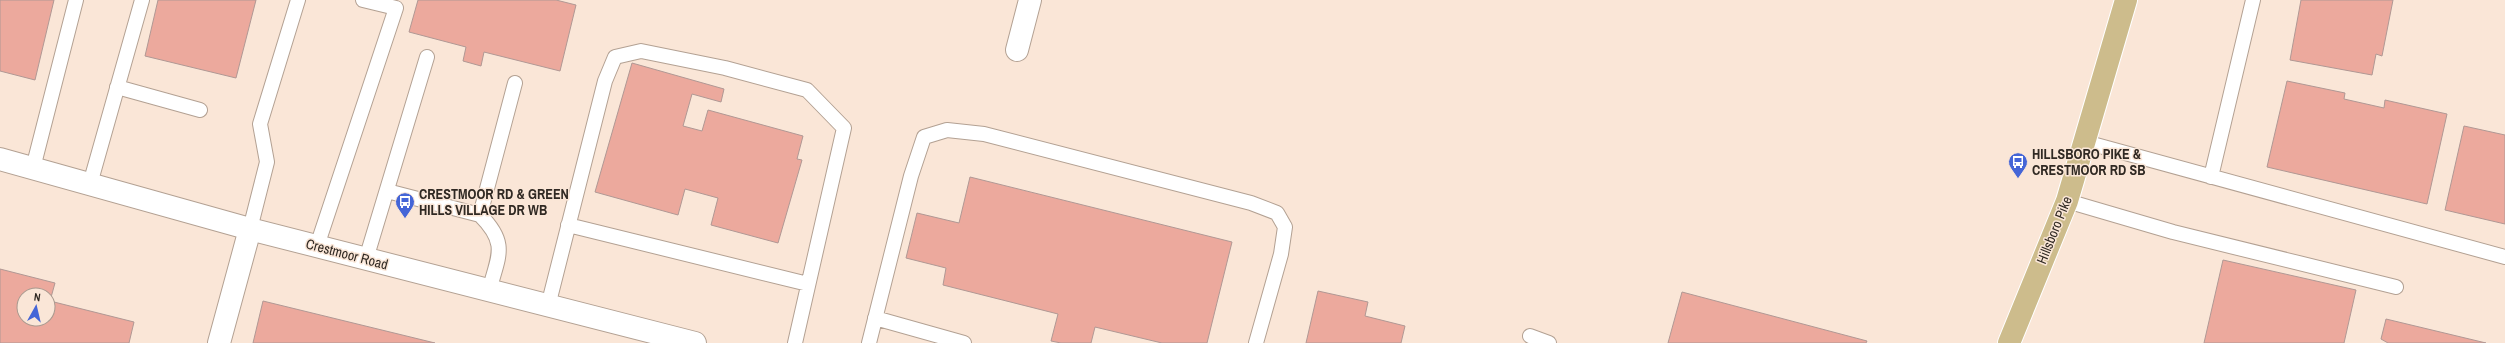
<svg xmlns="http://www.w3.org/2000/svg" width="2505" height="343" font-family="'Archivo Narrow',sans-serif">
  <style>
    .building { fill: #eca99d; stroke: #b09894; fill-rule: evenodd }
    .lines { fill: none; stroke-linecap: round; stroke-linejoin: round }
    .service-casing { stroke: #b3a193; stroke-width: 16 }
    .minor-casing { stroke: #b3a193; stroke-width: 24 }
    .tertiary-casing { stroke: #b3a193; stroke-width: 24 }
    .primary-casing { stroke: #fff; stroke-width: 24 }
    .service { stroke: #fff; stroke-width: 14 }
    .minor { stroke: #fff; stroke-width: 22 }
    .tertiary { stroke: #fff; stroke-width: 22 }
    .primary { stroke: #cdbc8c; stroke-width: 22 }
    .labels { text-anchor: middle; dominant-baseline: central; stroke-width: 3; stroke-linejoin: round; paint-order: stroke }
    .poi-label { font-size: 14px; font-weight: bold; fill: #302923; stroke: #fae6d7; text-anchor: start }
    .street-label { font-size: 14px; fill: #302923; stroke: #fae6d7 }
  </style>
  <rect width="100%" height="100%" fill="#fae6d7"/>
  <path class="building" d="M0,0H54L35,80L0,71Z
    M158,0H256L236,78L145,56Z
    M418,0H556L576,5L560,71L484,52L481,66L463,61L466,47L409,32Z
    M2301,0H2393L2382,56L2376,54L2372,75L2290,60Z
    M632,63L724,89L721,102L692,94L683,126L702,131L708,110L803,136L797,159L802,160L778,243L711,225L718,198L685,189L678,215L595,192Z
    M2287,81L2345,93L2344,99L2384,108L2385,100L2447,114L2427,204L2267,167Z
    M2464,126L2505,135V224L2445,210Z
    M970,177L1232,242L1207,343H1162L1095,327L1091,343H1061L1051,341L1058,314L943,285L946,268L906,258L917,213L959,223Z
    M2223,260L2356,290L2344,343H2204Z
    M0,269L55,283L50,301L134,322L129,343H0ZM24,295H48V319H24Z
    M1318,291L1368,302L1365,316L1405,326L1401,343H1306Z
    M1682,292L1867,341L1866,343H1668Z
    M263,301L435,343H253Z
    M2386,319L2486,343H2388L2381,339Z"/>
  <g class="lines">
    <defs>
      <path id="service" d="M117,87L200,110
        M2085,142L2505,257
        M33,168L76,0
        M2211,177L2253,0
        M90,184L142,0
        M387,191L480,215L515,83
        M2067,201L2173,232L2396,287
        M480,215C509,244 498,256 489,291
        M568,225L808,284
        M250,229L267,162L260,124L298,0
        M317,246L396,8L363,0
        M366,259L427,57
        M548,306L605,81L615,57L641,51L725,68L807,90L844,128L795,343
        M875,318L964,343
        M1530,336L1549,343
        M869,343L911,176L924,137L947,130L984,134L1251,203L1277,213L1285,227L1281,254L1256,343"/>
      <path id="minor" d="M1017,50L1030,0
        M219,343L250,229"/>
      <path id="tertiary" d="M0,159L250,229L695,343"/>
      <path id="primary" d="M2009,343L2067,201L2126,0"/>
    </defs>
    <use href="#service" class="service-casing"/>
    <use href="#minor" class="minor-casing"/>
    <use href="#tertiary" class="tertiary-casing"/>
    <use href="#primary" class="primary-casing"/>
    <use href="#service" class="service"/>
    <use href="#minor" class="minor"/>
    <use href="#tertiary" class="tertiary"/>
    <use href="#primary" class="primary"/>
  </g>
  <defs>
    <symbol id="bus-pin" viewBox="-11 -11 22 30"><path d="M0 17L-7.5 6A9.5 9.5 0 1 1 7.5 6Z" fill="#4465d7" stroke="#fae6d7"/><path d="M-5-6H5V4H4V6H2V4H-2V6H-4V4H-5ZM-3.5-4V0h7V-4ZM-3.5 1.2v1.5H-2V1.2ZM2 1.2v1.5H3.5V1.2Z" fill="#fff"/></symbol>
  </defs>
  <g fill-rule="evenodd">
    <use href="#bus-pin" x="2007" y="151" width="22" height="30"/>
    <use href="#bus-pin" x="394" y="191" width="22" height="30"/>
  </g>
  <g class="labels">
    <g class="poi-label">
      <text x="2032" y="154">HILLSBORO PIKE &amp;<tspan x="2032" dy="16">CRESTMOOR RD SB</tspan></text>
      <text x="419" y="194">CRESTMOOR RD &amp; GREEN<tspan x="419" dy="16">HILLS VILLAGE DR WB</tspan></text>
    </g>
    <g class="street-label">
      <text transform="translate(2054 230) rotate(-68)">Hillsboro Pike</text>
      <text transform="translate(347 254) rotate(15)">Crestmoor Road</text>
    </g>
  </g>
  <g transform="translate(36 307) rotate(8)"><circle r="19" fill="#fae6d7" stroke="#a99a8f"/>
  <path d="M0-3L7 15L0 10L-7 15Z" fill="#4465d7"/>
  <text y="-6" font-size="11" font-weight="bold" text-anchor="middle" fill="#302923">N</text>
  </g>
</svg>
